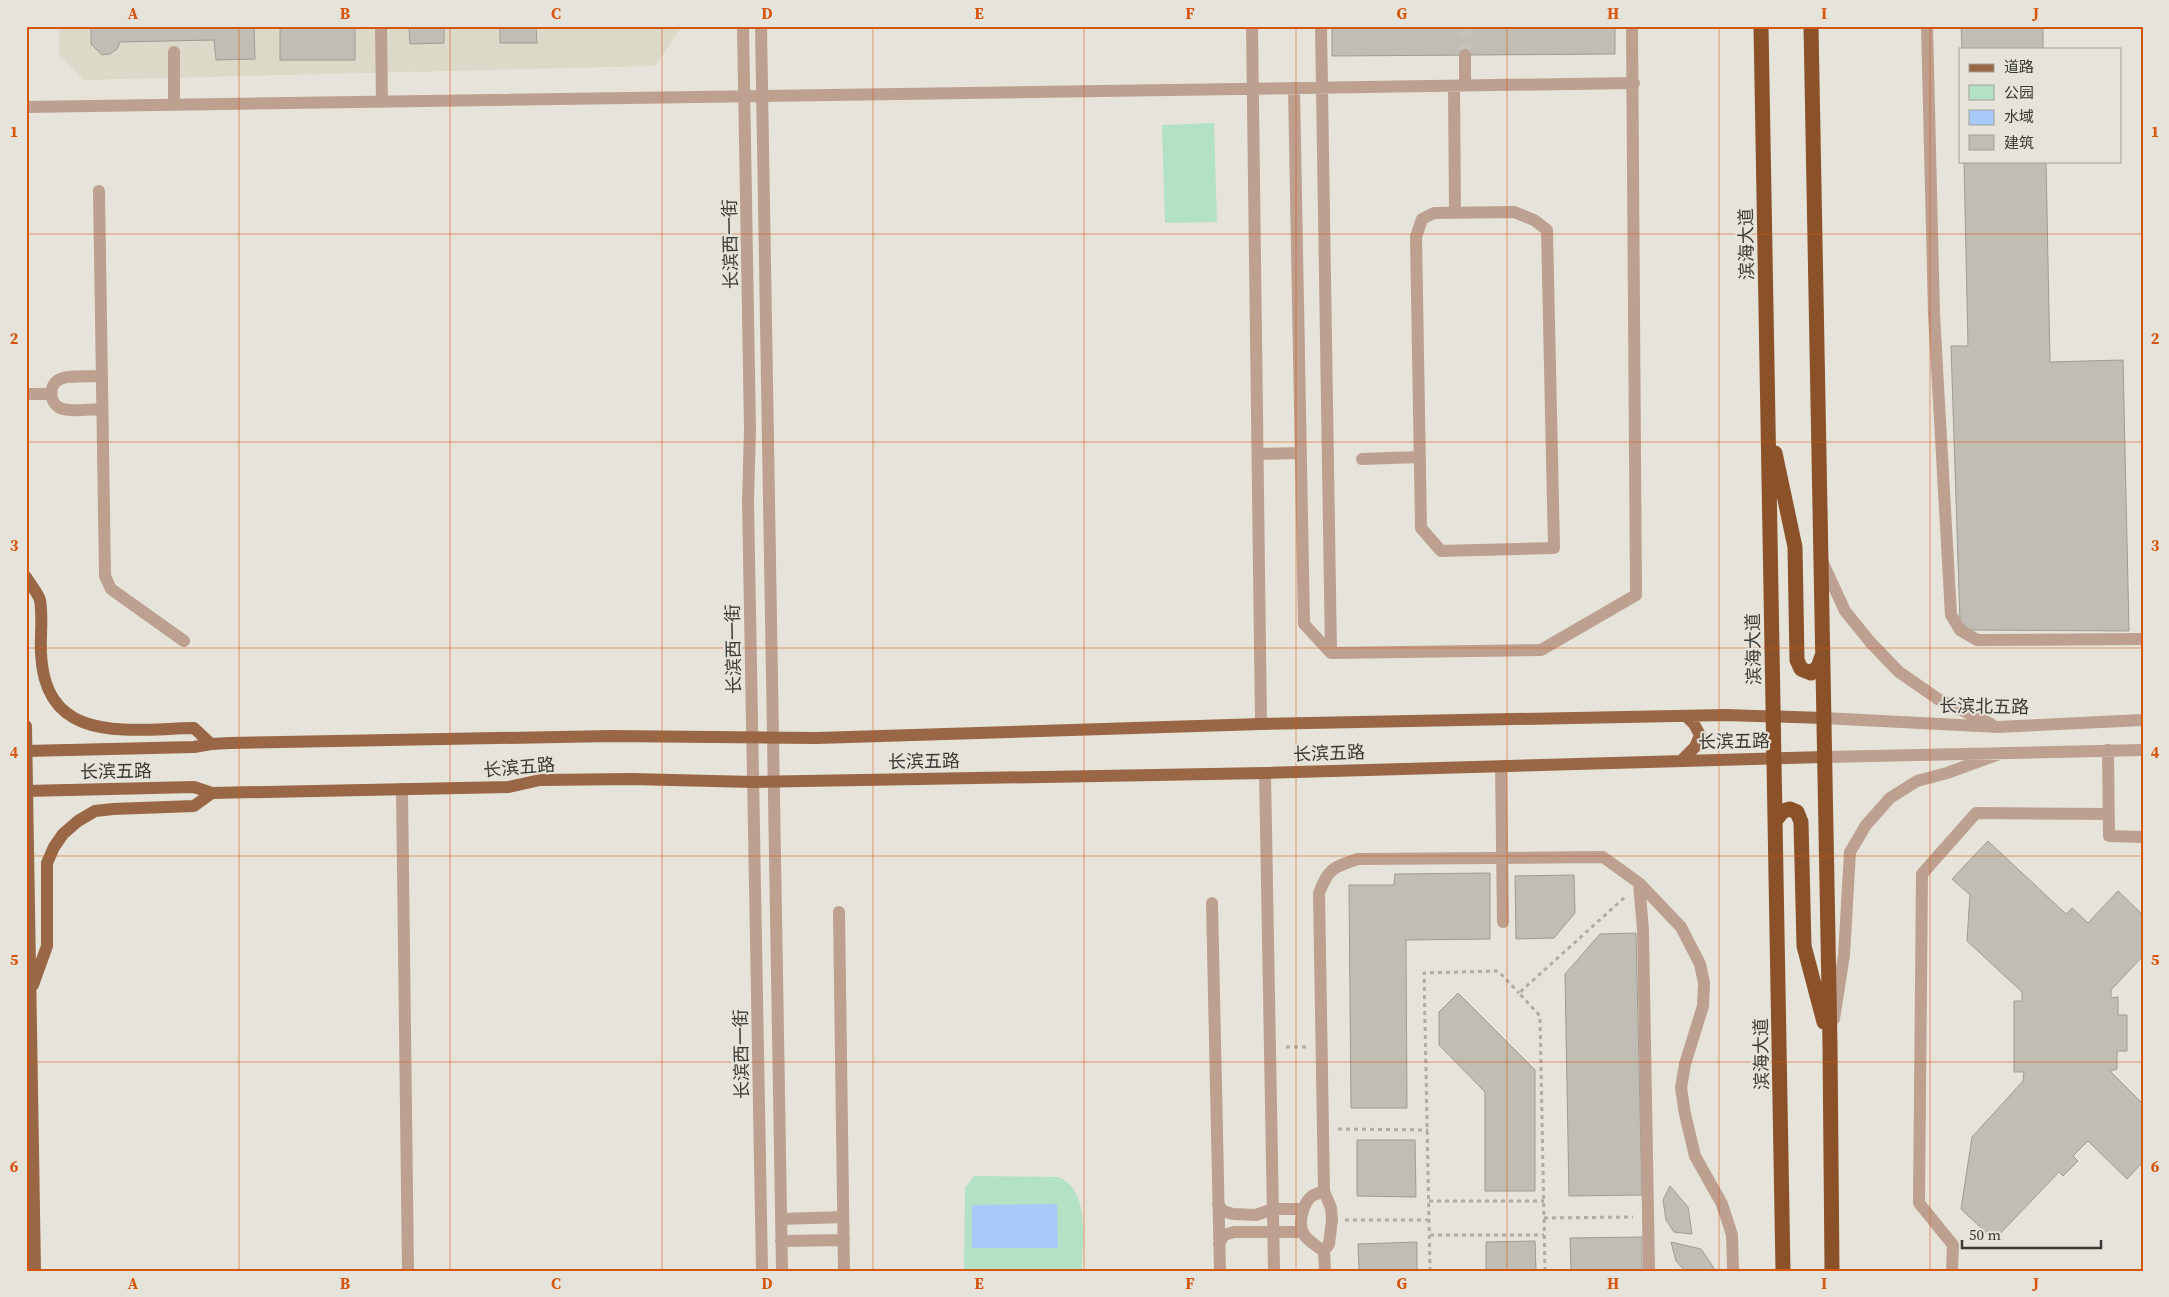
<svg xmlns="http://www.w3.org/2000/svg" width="2169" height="1297" font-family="'Source Serif 4','Noto Sans SC',serif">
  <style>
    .built { fill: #ddd9c8 }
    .green { fill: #b3e1c3 }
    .water { fill: #a7caf8 }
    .building { fill: #c0beb4; stroke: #9d9b92 }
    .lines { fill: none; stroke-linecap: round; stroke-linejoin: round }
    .minor-tunnel { stroke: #c3c2b9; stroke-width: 12; stroke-dasharray: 12 6; stroke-linecap: butt }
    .path { stroke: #aeaca4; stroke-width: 3; stroke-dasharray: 4 4; stroke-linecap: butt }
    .minor { stroke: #bda08f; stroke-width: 12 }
    .major { stroke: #996746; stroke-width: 12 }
    .highway { stroke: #8b522a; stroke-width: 15 }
    .grid { fill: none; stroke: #d65610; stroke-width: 1; stroke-opacity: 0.55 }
    .labels { text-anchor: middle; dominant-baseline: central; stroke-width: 4; stroke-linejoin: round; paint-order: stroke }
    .street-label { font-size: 18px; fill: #393834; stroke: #e6e4da }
    .neatline { fill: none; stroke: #d65610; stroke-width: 2 }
    .grid-label { font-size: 16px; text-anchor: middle; font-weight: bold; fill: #d65610 }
  </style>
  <rect width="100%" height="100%" fill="#e6e4da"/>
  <path class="built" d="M59,26H682L655,66L83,80L59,54Z"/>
  <path class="green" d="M1214,123L1217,222L1165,223L1162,125Z
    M974,1176L1059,1177C1091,1192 1082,1240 1082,1271H964L965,1188Z"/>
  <path class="water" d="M1057,1204L1058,1248H972V1205Z"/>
  <path class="building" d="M91,26H254L255,59L216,60L214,40L120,42L117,49L110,54L102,55L91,44Z
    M280,26H355V60H280Z
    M420,26H444V43L410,44L409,27Z
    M500,26H542V27H536L537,43H500Z
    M1332,26H1615V54L1332,56Z
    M1961,26H2043V49H1962Z
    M1964,161H2046L2050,362L2123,360L2129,631L1970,630L1960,621L1951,346H1968Z
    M1988,841L2066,914L2072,908L2088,923L2118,891L2143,915V956L2111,990V998L2118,997V1015H2127V1051H2117V1069L2110,1071L2143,1104V1162L2127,1179L2088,1141L2073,1156L2078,1161L2063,1176L2059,1172L1994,1240L1961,1209L1972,1137L2023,1081L2024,1072H2014V1001H2022V992L1967,941L1970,895L1952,879Z
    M1490,873V939L1406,940L1407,1108H1351L1349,885H1394L1395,874Z
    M1574,875L1575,913L1554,938L1516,939L1515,876Z
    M1636,933L1642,1195L1569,1196L1565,974L1600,934Z
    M1458,993L1535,1070V1191H1485V1092L1439,1045V1012Z
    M1357,1140H1415L1416,1197L1357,1196Z
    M1670,1186L1688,1207L1692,1234L1674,1232L1666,1220L1663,1200Z
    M1642,1237V1271H1571L1570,1238Z
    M1535,1241L1536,1271H1486V1242Z
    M1417,1242V1271H1359L1358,1244Z
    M1671,1242L1701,1249L1716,1271H1685L1676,1261Z"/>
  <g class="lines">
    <path class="minor-tunnel" d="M1465,26V55"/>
    <path class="path" d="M1286,1047H1308
      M1338,1129L1428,1130
      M1429,1201H1544
      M1544,1218L1633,1217
      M1345,1220H1429
      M1430,1235H1544
      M1430,1271L1424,973L1498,971L1519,993
      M1545,1271L1540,1016L1519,993L1625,897"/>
    <path class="minor" d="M381,26L382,102
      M743,26L750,429L748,501L762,1271
      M761,26L782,1271
      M1252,26L1261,724
      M1321,26L1331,653
      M1927,26L1934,314L1951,615L1960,630L1977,640L2143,639
      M174,52V105
      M1465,85V55
      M1454,86L1455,213
      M1294,88L1304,624L1331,653L1541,650L1636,595L1632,26
      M26,107L1634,83
      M99,191L105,576L111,589L184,641
      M1514,212L1534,220L1547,230L1554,548L1441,551L1421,528L1416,237L1422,219L1434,213Z
      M101,376C89,377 74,375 63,378C47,382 48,405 63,409C75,412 90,409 102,409
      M26,394H51
      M1258,454L1301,453
      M1362,459L1420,457
      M1822,561L1845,611L1871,643L1899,672L1938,699L1991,724
      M1824,718L1998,727L2143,720
      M2108,750L2109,836L2143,837
      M1825,757L2143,750
      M1501,766L1503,922
      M1265,773L1274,1271
      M402,789L408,1271
      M1639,883L1643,930L1649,1271
      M1212,903L1220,1271
      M839,912L844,1271
      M1834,1019L1844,955L1850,852L1866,825L1890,798L1917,781L1947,773L2002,753
      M1324,1191C1320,1193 1315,1194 1312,1196C1303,1203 1298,1222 1303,1233C1307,1241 1317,1246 1324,1251
      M1218,1204L1223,1211L1233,1214L1256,1215L1273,1209H1303
      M781,1219L843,1217
      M781,1241L844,1240
      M1219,1244L1224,1235L1234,1232H1303
      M1325,1271L1324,1251L1329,1244L1332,1220L1331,1208L1324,1191L1319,893C1328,869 1333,867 1358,859L1603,857L1639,883L1681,927L1700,964L1704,983L1703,1006L1685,1064L1681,1088L1685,1114L1695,1156L1722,1204L1732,1235L1733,1271
      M1952,1271L1953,1245L1919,1203L1922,874L1976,813L2109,814"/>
    <path class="major" d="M26,577C30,584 38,593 40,600C43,617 40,636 41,653C45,746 128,729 194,728L211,744
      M26,726L35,1271
      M26,751L194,747L211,744L230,743L611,736L817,738L1261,724L1725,715L1824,718
      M1683,759L1695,747L1700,735L1694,724L1686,716
      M26,791L194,787L212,793L509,787L540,780L632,779L753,782L1265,773L1825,757
      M33,985L47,946V863L54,847L63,834L78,821L95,811L113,809L194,806L212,793"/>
    <path class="highway" d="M1761,26L1783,1271
      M1811,26L1830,1045L1832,1271
      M1775,453L1795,547L1797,660L1801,669L1811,673L1818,667L1822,656
      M1775,821L1783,811L1790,809L1797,812L1801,822L1804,946L1824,1022"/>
  </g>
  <path class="grid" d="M239,26V1271M450,26V1271M662,26V1271M873,26V1271M1084,26V1271M1296,26V1271M1507,26V1271M1719,26V1271M1930,26V1271M26,234H2143M26,442H2143M26,648H2143M26,856H2143M26,1062H2143"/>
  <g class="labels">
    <g class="street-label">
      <text transform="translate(730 244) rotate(-91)">长滨西一街</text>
      <text transform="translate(1746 244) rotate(-91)">滨海大道</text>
      <text transform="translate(733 649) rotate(-91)">长滨西一街</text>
      <text transform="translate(1753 649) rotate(-91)">滨海大道</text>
      <text transform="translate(1984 706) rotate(1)">长滨北五路</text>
      <text transform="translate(1734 741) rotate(-1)">长滨五路</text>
      <text transform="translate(1329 753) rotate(-2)">长滨五路</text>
      <text transform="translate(924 761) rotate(-1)">长滨五路</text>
      <text transform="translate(519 767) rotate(-5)">长滨五路</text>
      <text transform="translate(116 771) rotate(-1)">长滨五路</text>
      <text transform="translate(741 1054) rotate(-91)">长滨西一街</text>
      <text transform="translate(1761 1054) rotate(-91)">滨海大道</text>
    </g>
  </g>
  <rect width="2169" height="1297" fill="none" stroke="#e6e4da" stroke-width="55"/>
  <rect x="1959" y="48" width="162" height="115" fill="#e6e4da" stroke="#a19f98"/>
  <rect x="1969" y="64" width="25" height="8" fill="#996746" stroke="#a19f98"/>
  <text x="2004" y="72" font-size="15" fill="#393834">道路</text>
  <rect x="1969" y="85" width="25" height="15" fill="#b3e1c3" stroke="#a19f98"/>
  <text x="2004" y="98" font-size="15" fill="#393834">公园</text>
  <rect x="1969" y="110" width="25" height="15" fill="#a7caf8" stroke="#a19f98"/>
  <text x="2004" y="122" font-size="15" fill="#393834">水域</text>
  <rect x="1969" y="135" width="25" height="15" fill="#c0beb4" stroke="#a19f98"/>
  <text x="2004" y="148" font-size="15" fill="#393834">建筑</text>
  <path d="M1962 1240v8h139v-8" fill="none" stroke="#393834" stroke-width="2.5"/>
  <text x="1969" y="1240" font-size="15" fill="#393834" stroke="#e6e4da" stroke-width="4" paint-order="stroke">50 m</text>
  <rect x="28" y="28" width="2114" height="1242" class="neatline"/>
  <g class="grid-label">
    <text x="133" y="19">A</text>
    <text x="345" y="19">B</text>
    <text x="556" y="19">C</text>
    <text x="767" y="19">D</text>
    <text x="979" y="19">E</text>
    <text x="1190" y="19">F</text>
    <text x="1402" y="19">G</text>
    <text x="1613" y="19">H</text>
    <text x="1824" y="19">I</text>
    <text x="2036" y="19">J</text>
    <text x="14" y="137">1</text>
    <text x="2155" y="137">1</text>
    <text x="14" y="344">2</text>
    <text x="2155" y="344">2</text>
    <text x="14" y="551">3</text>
    <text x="2155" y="551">3</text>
    <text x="14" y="758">4</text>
    <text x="2155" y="758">4</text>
    <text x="14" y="965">5</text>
    <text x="2155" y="965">5</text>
    <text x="14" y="1172">6</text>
    <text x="2155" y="1172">6</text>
    <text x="133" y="1289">A</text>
    <text x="345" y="1289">B</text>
    <text x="556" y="1289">C</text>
    <text x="767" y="1289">D</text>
    <text x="979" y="1289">E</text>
    <text x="1190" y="1289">F</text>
    <text x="1402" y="1289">G</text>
    <text x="1613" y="1289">H</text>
    <text x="1824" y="1289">I</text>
    <text x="2036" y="1289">J</text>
  </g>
</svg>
